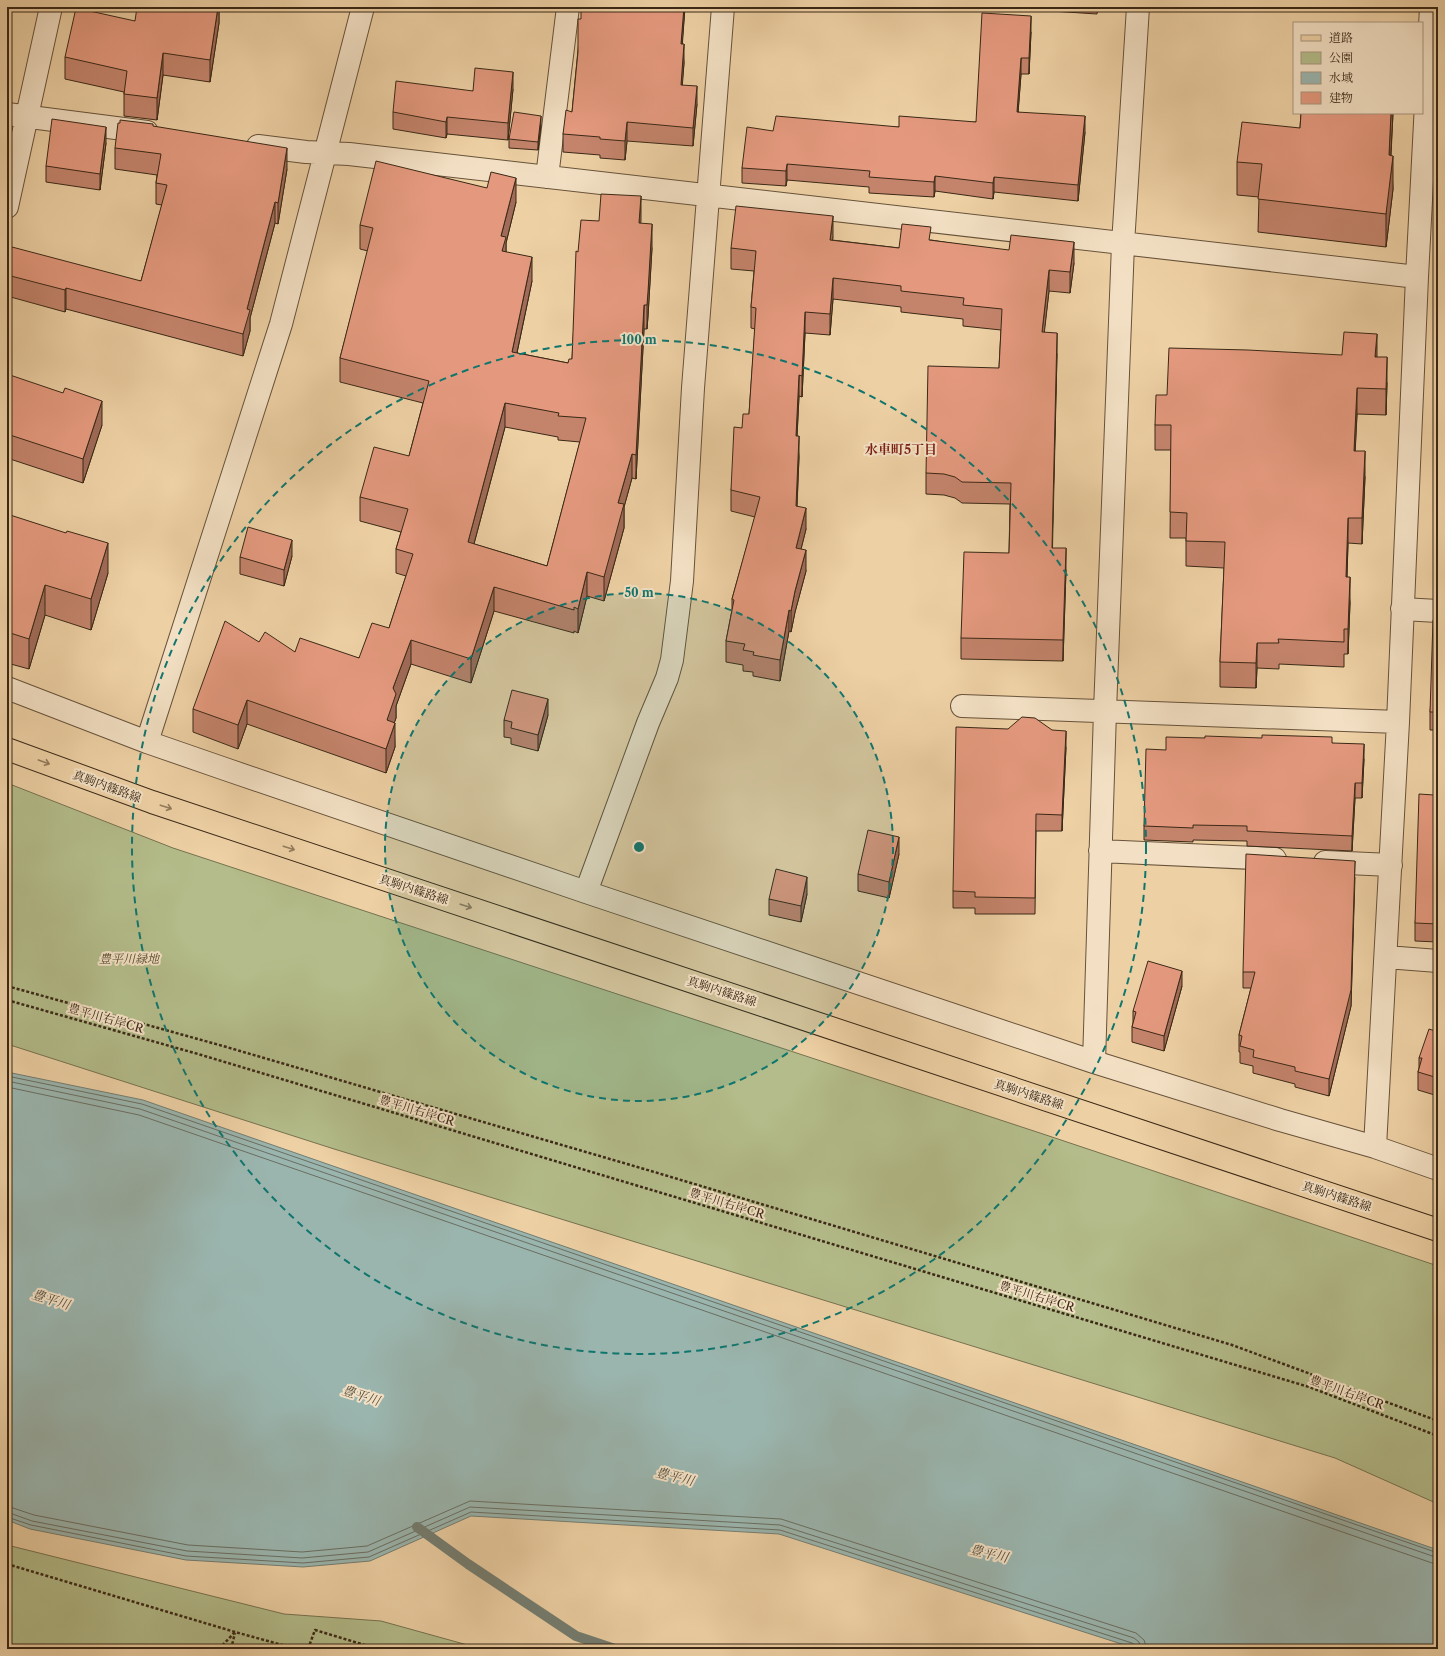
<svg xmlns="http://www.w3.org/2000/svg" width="1445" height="1656" font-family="'Libre Caslon Text','Noto Serif JP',serif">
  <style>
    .green { fill: #b3bc8a; stroke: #767250 }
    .water { fill: #9ab5ae; stroke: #747d71 }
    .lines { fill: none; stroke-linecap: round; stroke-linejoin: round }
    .shore { stroke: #6a6e62; stroke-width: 1 }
    .stream { stroke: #747d71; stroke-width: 10 }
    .street-casing { stroke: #67523a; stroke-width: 24 }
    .primary-casing { stroke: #3a2816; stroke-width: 24 }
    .path { stroke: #3a2816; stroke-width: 2.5; stroke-dasharray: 3 2; stroke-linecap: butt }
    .street { stroke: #f3e0c4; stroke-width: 22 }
    .primary { stroke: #edd0a4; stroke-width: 22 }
    .wall { fill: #c4846c; stroke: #3a2816; fill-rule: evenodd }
    .shaded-wall { fill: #a06b58; stroke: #3a2816 }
    .building { fill: #e4997e; stroke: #3a2816; fill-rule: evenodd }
    .oneway { stroke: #947c5d }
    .ring { fill: none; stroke: #0f766e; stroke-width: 2; stroke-dasharray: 7 5 }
    .labels { text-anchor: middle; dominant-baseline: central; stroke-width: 4; stroke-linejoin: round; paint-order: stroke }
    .street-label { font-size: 12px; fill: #3a2816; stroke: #f3e0c4 }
    .park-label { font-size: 12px; font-style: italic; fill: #52462d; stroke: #f3e0c4 }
    .neighbourhood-label { font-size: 13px; font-weight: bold; fill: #7a1f14; stroke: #f3e0c4 }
    .water-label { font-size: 13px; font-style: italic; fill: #524b3c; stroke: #f3e0c4 }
    .centre { fill: #0f766e; stroke: #f3e0c4; stroke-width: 2 }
    .ring-label { font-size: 12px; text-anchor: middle; font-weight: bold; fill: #0f766e; stroke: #f3e0c4; stroke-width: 4; stroke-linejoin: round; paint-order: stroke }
  </style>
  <rect width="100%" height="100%" fill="#edd0a4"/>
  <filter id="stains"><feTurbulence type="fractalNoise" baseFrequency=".005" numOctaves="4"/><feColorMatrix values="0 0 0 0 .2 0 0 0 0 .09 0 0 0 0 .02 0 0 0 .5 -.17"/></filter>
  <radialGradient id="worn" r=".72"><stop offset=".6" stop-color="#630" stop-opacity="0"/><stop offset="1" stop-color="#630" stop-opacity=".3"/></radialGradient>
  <path class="green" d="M7,783L173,848L1046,1135L1438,1266V1504L1335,1458L331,1148L7,1044Z
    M7,1545L284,1614L381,1621L482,1649H7Z"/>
  <path class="water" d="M7,1072L143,1100L1438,1550V1649H1137L779,1534L471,1516L370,1561L303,1567L186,1560L30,1529L7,1520Z"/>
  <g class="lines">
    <path class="shore" d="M7,1076L142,1104L1438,1553
      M7,1081L140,1109L1438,1558
      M7,1087L139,1115L1432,1563L1438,1564
      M7,1506L34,1515L188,1545L302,1552L367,1546L470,1501L781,1519L1136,1633L1144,1640L1147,1649
      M7,1512L32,1521L187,1551L302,1558L368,1552L470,1507L780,1525L1134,1638L1139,1642L1141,1649
      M7,1517L31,1525L186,1556L303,1563L369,1557L471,1512L780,1530L1132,1643L1135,1645L1136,1649"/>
    <path class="stream" d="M417,1527L468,1564L576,1636L615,1649"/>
    <defs>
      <path id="street" d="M7,114L147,132
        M258,146L306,152L349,154L1417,277
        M547,177L568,7
        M7,207L51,7
        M1402,609L1438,611
        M7,688L147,742L225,769L586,892L1094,1062L1280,1120L1375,1147L1438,1169
        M962,706L1398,722
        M147,742L281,324L363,7
        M1100,851L1275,859
        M1325,862L1391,865
        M586,892L648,723L667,678L672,660L682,581L693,388L723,7
        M1386,957L1438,961
        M1094,1062L1105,711L1123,244L1138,7
        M1375,1147L1398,722L1417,277L1431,7"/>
      <path id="primary" d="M7,749L152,802L1438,1230"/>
    </defs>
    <use href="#street" class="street-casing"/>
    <use href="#primary" class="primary-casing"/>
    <path class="path" d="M7,986L223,1046L651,1171L1232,1345L1438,1421
      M7,1000L198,1054L1309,1387L1438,1436
      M7,1564L235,1632L297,1649
      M219,1649L235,1632
      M231,1649L235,1633
      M308,1649L315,1630L378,1649"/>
    <use href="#street" class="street"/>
    <use href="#primary" class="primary"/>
  </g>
  <path class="wall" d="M219,7V23L210,82L163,75L157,120L124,116V92L65,79V57L135,21L190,11Z
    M685,7L682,44L684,63L682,85L697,104L693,146L627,141L625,160L600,158V155L563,152V134L572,112L581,19Z
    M1036,7H1098L1097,14L1036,10Z
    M1031,32L1029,74H1021L1018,112L1085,132L1078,201L994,192L993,199L935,191L934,197L869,193V187L787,180L786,186L742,183V168L773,131L899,127L976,122Z
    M513,89L508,140L447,134L446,138L393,129V112L473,91Z
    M1301,113H1393L1391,156L1393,189L1386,247L1258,232L1259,197L1237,195V162L1300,128Z
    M541,125L538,150L509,148V139Z
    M153,126L287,169L278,224L275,223L250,318V331L243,356L66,309L65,312L7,296V266L141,281L162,205L156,204V183L157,175L115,169V148Z
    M106,143L100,190L46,182V166Z
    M516,202L506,243V251L532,281L517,353L568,363L572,359L578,252L641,223L652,248L648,316L647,329H644L636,479L632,478L624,507V528L604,601L587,596L578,633L574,631V633L494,611L471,683L411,664L396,706V718L394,723L395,747L386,773L247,724L238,749L193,732V709L259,642L295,652L359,658L389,628L406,576L396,573V549L401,532L360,521V497L409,456L423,403L340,382V358L368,251L360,249V225ZM505,427L558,437V440L580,442L547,566L474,544Z
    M833,237L832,240L899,248L931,240L1074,263L1070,293L1049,291L1044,332L1057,354L1052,548L1066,570L1063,661L961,659V638L1009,553L1010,504L962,503L955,498L944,495L926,494V473L999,368L1001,330L963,326V319L901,312V307L833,299L830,335L805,333L802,397L799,396L797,436L799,457L797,506L806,529L801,549L806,571L795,612L791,632L789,631L780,681L753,676V672L743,671V665L726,662V641L732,610V599L755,517L731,511V490L742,428L749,414L755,329L751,328V307L754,271L731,269V248Z
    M1377,357L1387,383L1386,415L1357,414L1355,451L1365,477L1362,544L1348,543L1347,577L1350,603L1348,654H1344V667L1279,664V669L1257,668L1256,688L1220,687V662L1224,568L1186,566V538H1170L1171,450H1155V425L1167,395Z
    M7,374L102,425L83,483L7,458Z
    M1438,490V581H1435V561Z
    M7,514L108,573L91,630L45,615L29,669L7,663Z
    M292,556L284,586L240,574V557Z
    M1438,620V942L1415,941V923L1434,795L1436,730H1430V712Z
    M548,715L538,751L511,744V738L504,737V720Z
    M1205,738L1332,743L1364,759L1362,798H1355L1352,851L1247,846V841L1193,840V842L1144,840V826L1166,750Z
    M1066,747L1062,831H1036L1035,914H975V908H953V891Z
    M899,854L889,898L858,891V874Z
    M1355,877L1351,1006L1329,1096L1295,1087V1084L1253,1073V1066L1240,1063V1052H1239V1035L1251,988H1243V972Z
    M807,894L801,922L769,915V899Z
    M1182,986L1164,1051L1132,1042V1027L1133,1023V1011Z
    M1438,1032V1096L1418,1090V1072L1419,1068V1058Z"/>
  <path class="shaded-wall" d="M7,7H12L7,27Z
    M218,7H219V23L210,82V60Z
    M684,7H685L681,63V44Z
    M1031,16V32L1029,74V58Z
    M684,44V63L681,103V85Z
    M163,53V75L157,120V98Z
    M1021,58V74L1017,127V112Z
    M513,72V89L508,140V123Z
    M697,86V104L693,146V128Z
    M1391,113H1393L1389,186L1393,156V189L1386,247V214Z
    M541,116V125L538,150V142Z
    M1085,116V132L1078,201V185Z
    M447,117V134L446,138V122Z
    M627,122V141L625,160V141Z
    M106,127V143L100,190V174Z
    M287,148V169L278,224V203Z
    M787,164V180L786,186V171Z
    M935,176V191L934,197V182Z
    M994,177V192L993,199V183Z
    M516,178V202L506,243V261L502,256L501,236Z
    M641,196V220L639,247V223Z
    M275,202V223L250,318V331L243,356V334L247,309Z
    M833,216V237L830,261V240Z
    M652,224V248L648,316L647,329V305Z
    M1074,242V263L1070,293V272Z
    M532,257V281L512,376V352Z
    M1049,270V291L1042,353V332Z
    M833,278V299L830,335V314Z
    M66,288V309L65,312V290Z
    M644,305V329L636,479V455Z
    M805,312V333L802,397V376Z
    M1057,333V354L1052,569V548Z
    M1377,334V359L1375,357Z
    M1387,357V383L1386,415V389Z
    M799,375V396L796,457V436Z
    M1357,388V414L1354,476V451Z
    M102,401V425L83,483V459Z
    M505,403V427L468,566V542Z
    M799,436V457L796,527V506Z
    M1365,451V477L1362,544V518Z
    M632,454V478L624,507V528L604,601V577L618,503Z
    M806,508V529L796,569V548Z
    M1348,518V543L1346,603V577Z
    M292,540V556L284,586V570Z
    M108,543V573L91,630V599Z
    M1066,548V570L1063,661V640Z
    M806,550V571L795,612L791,632V611L795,591Z
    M587,572V596L578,633V609Z
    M1350,577V603L1348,654V629Z
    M45,585V615L29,669V639Z
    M494,587V611L471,683V659Z
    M789,610V631L780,681V660Z
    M411,640V664L396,706V718L387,744V720L393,688Z
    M1257,643V668L1256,688V663Z
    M548,699V715L538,751V735Z
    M247,700V724L238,749V725Z
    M395,723V747L386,773V749Z
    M1066,731V747L1062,831V815Z
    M1364,744V759L1362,798V783Z
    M1355,783V798L1352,851V836Z
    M899,837V854L889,898V882Z
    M1355,861L1351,1006L1329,1096V1079Z
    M807,877V894L801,922V906Z
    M1182,971V986L1164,1051V1036Z"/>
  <path class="building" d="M137,7H166L190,11V7H218L210,60L163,53L157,98L124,94L127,71L65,57L76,8L135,21Z
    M581,7H684L681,44H684L681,85L697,86L693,128L627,122L625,141L600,139V137L563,134L566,110L572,112L578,52V19H581Z
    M982,13L1031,16L1029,58H1021L1017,112L1085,116L1078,185L994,177L993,183L935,176L934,182L869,177L870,171L787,164L786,171L742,168L747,127L773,131L776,116L899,127V116L976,122Z
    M475,68L513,72L508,123L447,117L446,122L393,112L396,81L473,91Z
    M514,112L541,116L538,142L509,139Z
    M1301,113H1391L1389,155L1393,156L1386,214L1258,199L1262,164L1237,162L1242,122L1300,128Z
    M52,119L106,127L100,174L46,166Z
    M120,120L153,124V126L287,148L278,203L275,202L247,309L250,310L243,334L66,288L65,290L7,275V266L12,247L141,281L167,185L156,183L161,154L115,148L118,123H120Z
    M376,161L487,188L491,172L516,178L501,236L506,237L502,251L532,257L512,352L568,363L569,359H572L576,251L578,252L581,220L599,221L601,194L641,196L639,223L652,224L648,292L647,305H644L636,455L632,454L618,503L624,504L604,577L587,572L578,609L574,607V610L494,587L471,659L411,640L393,688L396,694L387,720L395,723L386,749L247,700L238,725L193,709L225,621L259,642L265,632L295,652L300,638L359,658L372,623L389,628L413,554L396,549L408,509L360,497L374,447L409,456L429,381L340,358L373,228L360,225ZM505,403L559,413L558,416L586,418L547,566L468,542Z
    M736,206L833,216L830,240L899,248L902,224L931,227L929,240L1009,250L1011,235L1074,242L1070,272L1049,270L1042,332L1057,333L1052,548H1066L1063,640L961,638L964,552L1009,553L1011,483L962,482L955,477L944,474L926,473L928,366L999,368L1002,309L963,305L964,298L901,291V286L833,278L830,314L805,312L802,376L799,375L796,436H799L796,506L806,508L796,548L806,550L795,591L791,611L789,610L780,660L753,655L754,652L743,650L745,644L726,641L734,600L732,599L760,497L731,490L734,427L742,428L743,414H749L756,308L751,307L756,251L731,248Z
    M1344,332L1377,334L1375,357H1387L1386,389L1357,388L1354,451H1365L1362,518H1348L1346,577H1350L1348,629H1344V642L1278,639L1279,643H1257L1256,663L1220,662L1225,542L1186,541L1187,513L1170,512L1171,425H1155L1156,395H1167L1169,348L1248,350L1342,355Z
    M7,374L63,393L65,388L102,401L83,459L7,434Z
    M1436,490H1438V561H1435Z
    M7,514L66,533L67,531L108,543L91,599L45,585L29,639L7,632Z
    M248,527L292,540L284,570L240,557Z
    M1433,620H1438V924L1415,923L1419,794L1434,795L1437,712H1430Z
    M512,690L548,699L538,735L511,728L512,722L504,720Z
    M1022,717L1035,718L1052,730L1066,731L1062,815L1036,814L1035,898L975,897V892L953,891L956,727L1008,729Z
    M1262,735L1332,737V743L1364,744L1362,783H1355L1352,836L1247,831V826L1193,825V828L1144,826L1146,749L1166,750V737L1205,738V736L1262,738Z
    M868,830L899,837L889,882L858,874Z
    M1246,854L1355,861L1351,990L1329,1079L1295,1071V1067L1253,1057L1254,1050L1240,1046L1242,1036L1239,1035L1255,972H1243Z
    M776,869L807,877L801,906L769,899Z
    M1148,961L1182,971L1164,1036L1132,1027L1136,1012L1133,1011Z
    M1429,1029L1438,1032V1078L1418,1072L1422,1058H1419Z"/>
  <defs><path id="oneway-shaft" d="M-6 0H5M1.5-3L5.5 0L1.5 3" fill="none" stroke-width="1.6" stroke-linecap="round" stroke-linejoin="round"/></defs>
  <g class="oneway">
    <use href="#oneway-shaft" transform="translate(44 762) rotate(20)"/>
    <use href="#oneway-shaft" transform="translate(166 807) rotate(18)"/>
    <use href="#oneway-shaft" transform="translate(289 848) rotate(18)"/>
    <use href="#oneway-shaft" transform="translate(466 906) rotate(18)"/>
  </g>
  <circle cx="639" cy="847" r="254" fill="#0f766e" fill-opacity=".12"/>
  <g class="ring">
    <circle cx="639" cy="847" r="254"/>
    <circle cx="639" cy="847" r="507"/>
  </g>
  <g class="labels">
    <g class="street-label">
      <text transform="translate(107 786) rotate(20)">真駒内篠路線</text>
      <text transform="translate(414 889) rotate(18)">真駒内篠路線</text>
      <text transform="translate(722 991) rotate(18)">真駒内篠路線</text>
      <text transform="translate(106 1018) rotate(16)">豊平川右岸CR</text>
      <text transform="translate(1029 1094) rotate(18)">真駒内篠路線</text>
      <text transform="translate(417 1110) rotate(17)">豊平川右岸CR</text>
      <text transform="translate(1337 1196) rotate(18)">真駒内篠路線</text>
      <text transform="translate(727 1203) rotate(17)">豊平川右岸CR</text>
      <text transform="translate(1037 1296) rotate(17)">豊平川右岸CR</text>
      <text transform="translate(1347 1392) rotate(20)">豊平川右岸CR</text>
    </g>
    <g class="park-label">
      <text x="129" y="958">豊平川緑地</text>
    </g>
    <g class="neighbourhood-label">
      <text x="901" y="449">水車町5丁目</text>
    </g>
    <g class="water-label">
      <text transform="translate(51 1299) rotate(17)">豊平川</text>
      <text transform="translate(361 1395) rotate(17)">豊平川</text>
      <text transform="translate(675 1476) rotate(14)">豊平川</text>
      <text transform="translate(989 1553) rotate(13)">豊平川</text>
    </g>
  </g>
  <circle cx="639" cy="847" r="6" class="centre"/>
  <g class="ring-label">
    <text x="639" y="344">100 m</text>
    <text x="639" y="597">50 m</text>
  </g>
  <rect width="1445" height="1656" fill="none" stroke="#edd0a4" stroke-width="24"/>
  <rect x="8" y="8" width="1429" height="1640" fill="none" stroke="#3a2816" stroke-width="2"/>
  <rect x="12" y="12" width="1421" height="1632" fill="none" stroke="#3a2816"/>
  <rect x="1293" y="22" width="130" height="92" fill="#f3e0c4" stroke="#a9967e"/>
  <rect x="1301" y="35" width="20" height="6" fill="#edd0a4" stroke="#a9967e"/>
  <text x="1329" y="42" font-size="12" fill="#3a2816">道路</text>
  <rect x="1301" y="52" width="20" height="12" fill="#b3bc8a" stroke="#a9967e"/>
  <text x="1329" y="62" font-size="12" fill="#3a2816">公園</text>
  <rect x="1301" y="72" width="20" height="12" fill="#9ab5ae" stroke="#a9967e"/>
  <text x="1329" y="82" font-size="12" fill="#3a2816">水域</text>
  <rect x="1301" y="92" width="20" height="12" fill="#e4997e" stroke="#a9967e"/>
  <text x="1329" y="102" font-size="12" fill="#3a2816">建物</text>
  <rect width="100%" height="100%" filter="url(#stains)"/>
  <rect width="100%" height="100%" fill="url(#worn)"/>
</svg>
